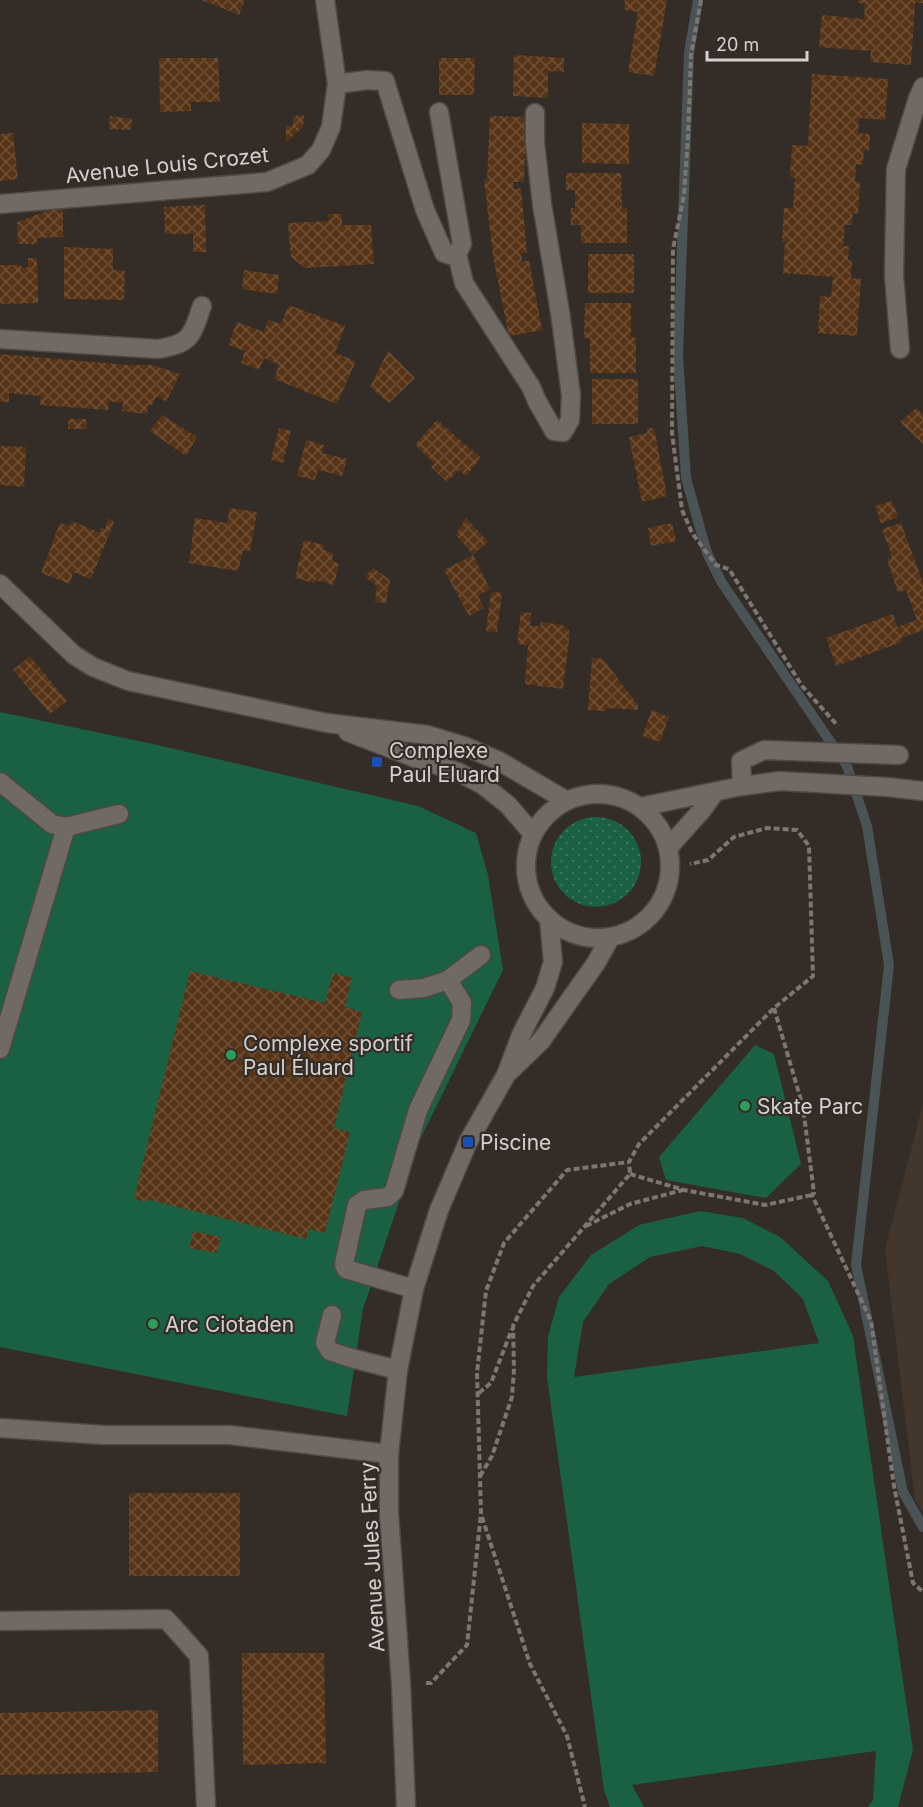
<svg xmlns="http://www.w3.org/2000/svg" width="923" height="1807" font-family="Inter,sans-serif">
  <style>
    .built { fill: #42362d }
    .grass { fill: url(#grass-dots) }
    .pitch { fill: #1a6043; fill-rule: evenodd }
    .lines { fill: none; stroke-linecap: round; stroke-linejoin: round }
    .stream { stroke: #4a5355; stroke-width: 10 }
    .building { fill: url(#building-cross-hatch) }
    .lane-casing { stroke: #4f4945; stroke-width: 21 }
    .street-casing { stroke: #4f4945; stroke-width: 21 }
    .secondary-casing { stroke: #4f4945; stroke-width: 21 }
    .path { stroke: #7c7671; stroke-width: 4; stroke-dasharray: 6 3; stroke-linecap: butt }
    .lane { stroke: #716963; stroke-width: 18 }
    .street { stroke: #716963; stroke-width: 18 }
    .secondary { stroke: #716963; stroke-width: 18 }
    .transit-dot { fill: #1a4fb4; stroke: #342d27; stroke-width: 2 }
    .leisure-dot { fill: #2e9e5b; stroke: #342d27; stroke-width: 2 }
    .labels { text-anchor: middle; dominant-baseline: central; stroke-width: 4.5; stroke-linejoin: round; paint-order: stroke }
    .street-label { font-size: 21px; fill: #d5d0cd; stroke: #342d27 }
    .poi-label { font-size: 21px; fill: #d5d0cd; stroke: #342d27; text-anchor: start }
  </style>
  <defs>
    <pattern id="grass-dots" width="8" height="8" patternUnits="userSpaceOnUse" patternTransform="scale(1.5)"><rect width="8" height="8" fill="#1a6043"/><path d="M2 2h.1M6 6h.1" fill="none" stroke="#3a765d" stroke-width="1.8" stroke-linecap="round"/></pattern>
    <pattern id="building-cross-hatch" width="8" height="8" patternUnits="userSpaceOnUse" patternTransform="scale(1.5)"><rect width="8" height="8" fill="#583416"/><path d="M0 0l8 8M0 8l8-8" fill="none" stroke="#6f5037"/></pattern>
  </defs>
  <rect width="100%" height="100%" fill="#342d27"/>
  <path class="built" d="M923,1104V1513L915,1500L885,1249Z"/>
  <path class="grass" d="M551 862a45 45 0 1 1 90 0a45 45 0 1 1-90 0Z"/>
  <path class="pitch" d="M0,712L153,744L418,806L476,833L488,875L503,970L420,1140L363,1309L347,1416L0,1347Z
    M755,1045L774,1054L801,1164L766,1198L666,1180L659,1157Z
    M700,1211L743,1218L780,1237L828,1281L853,1336L913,1750L898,1807H868L873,1800L876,1751L632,1785L644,1807H610L604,1790L547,1377L548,1337L559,1297L591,1255L639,1225ZM702,1246L740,1254L774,1271L803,1299L819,1343L574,1377L583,1322L609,1284L650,1257Z"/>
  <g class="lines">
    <path class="stream" d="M698,0L689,53L678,355L686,478L707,553L722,583L847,766L867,826L889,965L856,1265L903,1492L923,1527"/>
  </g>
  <path class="building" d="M202,0H245L239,15Z
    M625,0H667L654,76L628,72L638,12L624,10Z
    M858,0H923V3H915L911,65L870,62L871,51L819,47L822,15L864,19L865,4L858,3Z
    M514,55L564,58V72L548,71V98L513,96Z
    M159,58H218L220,102H191V111L160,112Z
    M439,58H475L474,95H439Z
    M812,74L888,79L885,120L859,118L858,133L870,134L869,151L864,150L863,165L856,164L855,182H860L858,214L853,213L852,225H845L843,246H849L848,260H852L851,278L861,279L857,336L818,333L820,296L831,297L833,277L783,273L785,242H782L784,208L793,209L795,178L790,177L792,145L808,146Z
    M304,115L303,127L286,142V126H293V116Z
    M110,116L132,119L131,130L109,129Z
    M490,116L526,117L524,182H513L514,189L521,188L527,253H521L522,262L529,260L542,330L509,336L493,256L484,179L487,180Z
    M582,123L629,124V164L582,163Z
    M13,133L18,179L0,181V134Z
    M566,173H621L622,208H627V243H581V225H571V208H575V190H566Z
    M205,205L206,252H193V234H165L164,207Z
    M63,209V237L37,238V244H18L17,222L50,210Z
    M328,214H342V225H371L374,264L305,268L291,257L288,223L329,221Z
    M64,247L113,249V270L125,271L124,300L64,299Z
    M588,254H634V293H588Z
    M28,258H37L38,303L0,304V265H20L23,268L28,267Z
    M244,270L279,275L277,294L242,289Z
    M585,303H631V337L636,338V373H590V338H584Z
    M289,305L345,326L335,353L356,361L337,404L274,379L279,365L264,358L259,370L241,363L245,351L228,345L237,322L264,332L268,320L281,324Z
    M388,351L415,378L389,403L370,387Z
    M0,354L127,365H152L180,374L166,402L157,396L152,405H148L147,414L122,411L123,403L109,401L108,410L40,405L41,396L9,393V402H0Z
    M592,379H638V424H592Z
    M916,408L923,414V444L900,422Z
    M162,415L197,437L186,456L150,431Z
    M68,419H86L87,429H68Z
    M437,420L481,458L466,476L459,470L447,482L431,467L434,463L415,445Z
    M279,428L291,431L283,463L271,460Z
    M648,428H654L667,496L642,502L629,437L647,433Z
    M306,440L324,445L322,453L347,459L342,476L318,470L315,480L297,476Z
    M0,446L26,447L24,487L0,485Z
    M892,501L898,517L881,523L875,506Z
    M230,508L257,512L250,551H243L238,571L189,563L195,518L227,523Z
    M108,518L114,522L91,579L73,572L70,584L41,573L60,523L70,526L72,521L100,533L101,527L105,529Z
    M466,518L488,542L473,555L490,589L478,596L484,608L469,616L444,570L473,555L456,535Z
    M672,523L676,541L651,546L648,528Z
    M901,523L923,583V630L901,638L902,642L836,666L826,638L893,614L897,627L917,620L906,590L898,593L887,559L892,557L882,529Z
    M304,540L324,545L323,550L333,553L332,561L339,564L334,585L315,580V583L295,578Z
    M373,568L390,580L386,603L375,602L377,586L365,577Z
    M491,592L502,593L497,632L486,631Z
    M521,612L531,613L530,626H540L541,622L563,625L570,632L563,689L525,684L528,645L517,644Z
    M30,656L67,701L50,714L13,670Z
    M592,658L603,659L638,705V710L606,708L605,711L588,710Z
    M652,710L669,717L660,742L642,736Z
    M190,971L325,1003L333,973L352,978L345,1007L362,1012L334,1128L350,1132L325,1233L309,1229L306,1239L146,1199L145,1202L134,1199Z
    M193,1231L221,1237L217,1253L189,1248Z
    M129,1493H240V1576H129Z
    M242,1653H324L326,1763L243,1765Z
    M158,1710V1772L0,1775V1713Z"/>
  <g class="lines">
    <defs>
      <path id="lane" d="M337,84L367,80L385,81L425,210L444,253L450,255L457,254L462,244L439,112
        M457,254L464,283L531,387L537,401L554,431L563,432L570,420L571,395L560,312L542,204L535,143V113
        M900,349L894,275L896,169L918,98L923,87
        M0,782L52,824L66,827L119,814
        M742,786L741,761L764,750L899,755
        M399,990L424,988L448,980L481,955
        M0,1049L66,827
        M414,1289L346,1269L344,1264L357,1205L364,1200L388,1197L394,1191L418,1110L461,1020L462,1003L448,980
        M332,1315L325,1343L330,1351L351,1358L398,1370
        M0,1428L104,1435H230L389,1454"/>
      <path id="street" d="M0,204L267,182L308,165L321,150L331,127L337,84L325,0
        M0,339L158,349C192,343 191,337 202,306
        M509,1072L541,1041L596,963L610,938
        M0,1621L166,1619L199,1656L206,1807
        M406,1807L401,1684L389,1513V1454L398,1370L414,1289L439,1210L468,1142L506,1075L521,1035L545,988L553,962L549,919"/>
      <path id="secondary" d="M0,584L74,655L93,667L128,681L327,723L428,735L464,746L499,761L567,801
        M348,732L415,758L458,772L483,785L508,805L533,834
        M526 866a72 72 0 1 1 144 0a72 72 0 1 1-144 0Z
        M640,807L742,786L780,781L887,787L923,791
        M668,848L702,810L715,792"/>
    </defs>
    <use href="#lane" class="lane-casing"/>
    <use href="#street" class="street-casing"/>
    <use href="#secondary" class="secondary-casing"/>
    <path class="path" d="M701,0L691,55L688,137L684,195L673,249L672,433L682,510L692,533L716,565L729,569L802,686L838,726
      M774,1008L803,1107L814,1193L812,1195L871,1321L894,1486L913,1583L923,1592
      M630,1174L684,1190L765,1205L812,1195
      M586,1226L630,1204L683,1190
      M479,1393L491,1383L512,1329
      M480,1476L492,1456L512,1397L514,1370L513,1326L533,1286L630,1174L629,1162
      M482,1517L530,1664L567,1736L585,1807
      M426,1683H431L467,1645L481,1513L477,1373L486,1291L504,1243L567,1170L629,1162L639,1144L774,1008L813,976L809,846L797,830L767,828L734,837L708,860L690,864"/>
    <use href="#lane" class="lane"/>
    <use href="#street" class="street"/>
    <use href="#secondary" class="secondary"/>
  </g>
  <g class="transit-dot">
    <rect x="371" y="756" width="12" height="12" rx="3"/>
    <rect x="462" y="1136" width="12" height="12" rx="3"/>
  </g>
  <g class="leisure-dot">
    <circle cx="231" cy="1055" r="6"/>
    <circle cx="745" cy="1106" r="6"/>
    <circle cx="153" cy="1324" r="6"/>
  </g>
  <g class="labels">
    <g class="street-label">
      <text transform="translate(167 165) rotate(-6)">Avenue Louis Crozet</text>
      <text transform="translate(372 1557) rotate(-93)">Avenue Jules Ferry</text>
    </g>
    <g class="poi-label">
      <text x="389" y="750">Complexe<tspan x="389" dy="24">Paul Eluard</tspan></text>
      <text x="243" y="1043">Complexe sportif<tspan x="243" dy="24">Paul Éluard</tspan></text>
      <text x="757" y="1106">Skate Parc</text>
      <text x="480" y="1142">Piscine</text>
      <text x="165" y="1324">Arc Ciotaden</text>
    </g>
  </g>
  <path d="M707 51v9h100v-9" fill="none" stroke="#d5d0cd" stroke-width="3"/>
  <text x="716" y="51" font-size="18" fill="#d5d0cd" stroke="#342d27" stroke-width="4.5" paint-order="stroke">20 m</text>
</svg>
